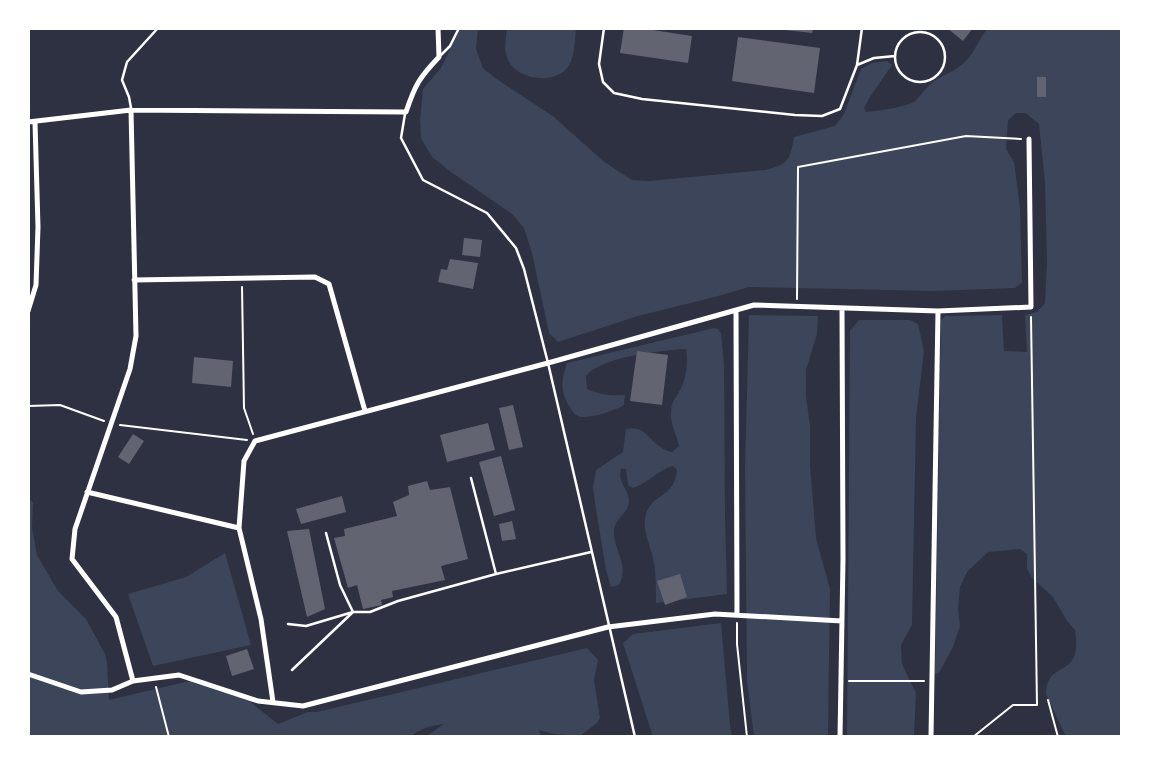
<svg xmlns="http://www.w3.org/2000/svg" width="1150" height="765" font-family="'Noto Sans',sans-serif">
  <style>
    .green { fill: #3c4559 }
    .building { fill: #626471 }
    .lines { fill: none; stroke-linecap: round; stroke-linejoin: round }
    .path { stroke: #fff; stroke-width: 2 }
    .service { stroke: #fff; stroke-width: 2.5 }
    .minor { stroke: #fff; stroke-width: 5 }
  </style>
  <rect width="100%" height="100%" fill="#2d3142"/>
  <path class="green" d="M460,28H478L476,49L483,68L495,78L554,117L603,161L632,180L649,181L765,170C788,165 790,160 794,137L835,126L844,114L861,69L872,63L887,61L892,65L870,97L864,108L866,112C877,111 908,107 915,101C921,96 926,87 934,81C947,73 961,69 970,56C977,47 980,37 988,28H1122V737H1066L1046,694C1046,666 1069,674 1075,654C1077,647 1076,637 1075,630L1067,621L1053,597L1032,578L1027,569V554L1020,549L988,552L967,572L960,587L958,609L960,626L953,647L939,673L935,674L941,320L945,316L1002,315L1004,351L1027,352L1025,315L1037,312L1045,303L1047,261L1045,183L1039,124L1025,113H1016L1008,120L1006,149L1014,162L1020,208L1022,283L1015,288L934,291L749,287L715,297L638,316L558,342L549,333L532,253L524,228L512,214L451,172L432,157L421,138L420,121L423,89L441,68Z
    M507,28H576C575,38 575,51 571,61C562,86 518,82 508,60C503,50 506,39 507,28Z
    M749,315L818,316L817,334L806,370V396L810,426V465L816,538L830,589L828,737H754L747,681L745,468Z
    M859,320H910L918,324L924,351L916,417L912,625L901,645L902,664L916,693L914,737H847L850,331Z
    M714,328L718,329L721,333L724,365L725,512L727,594L656,603C656,590 656,576 654,563C652,548 641,530 646,514C652,493 674,499 677,470L673,466C657,470 649,483 633,488L628,485L626,469H621C617,483 629,489 629,501C629,513 615,518 614,530C613,551 630,563 619,585L611,587L606,570L595,503L593,487L596,470L623,452L626,429C649,424 649,447 672,452L679,446C677,435 670,424 671,413C671,401 676,398 681,388C687,376 688,361 686,349C663,350 600,357 586,376L587,389C600,395 611,396 625,395L624,405C614,411 592,418 581,417C575,416 572,411 569,406C560,391 561,380 567,363Z
    M28,497L33,503L32,527L37,555L58,591L86,619L105,654L107,662L109,700L198,679L205,680L227,692L249,701L278,724L308,712H317L587,648L598,660L594,680L600,718L597,723L580,736L554,734L539,730L541,737H425L444,724C430,726 421,728 410,737H28Z
    M225,553L251,645L153,666L128,594L186,577Z
    M721,623L730,725L732,737H653L623,643L633,634Z"/>
  <path class="building" d="M624,28H640L692,36L688,63L620,53Z
    M785,28H813L812,33L785,30Z
    M947,28H973L963,41Z
    M738,37L820,48L814,93L732,81Z
    M1037,77H1046V97H1037Z
    M464,238L482,240L480,257L462,255Z
    M450,259L478,263L473,289L438,282L441,269L447,270Z
    M637,351L668,355L662,405L630,401Z
    M194,357L233,361L231,387L192,383Z
    M513,405L523,447L509,450L499,408Z
    M488,423L495,450L447,462L440,435Z
    M133,434L144,441L129,464L118,457Z
    M501,456L515,510L494,516L479,462Z
    M427,481L430,490L450,487L468,559L441,566L445,580L392,591L393,597L381,600L382,605L363,609L357,585L348,588L334,538L345,536L344,529L397,516L393,502L409,495L408,486Z
    M342,496L346,512L301,524L296,509Z
    M512,521L516,539L502,541L499,524Z
    M309,529L325,609L307,617L287,531Z
    M680,574L687,597L665,605L657,581Z
    M247,649L254,669L232,676L226,656Z"/>
  <g class="lines">
    <path class="path" d="M242,287L244,408L253,434
      M797,299L798,167L966,136L1021,139
      M28,406L60,405L104,421
      M120,425L247,440
      M737,623V644L747,737
      M849,681H924
      M156,687L169,737
      M1048,700L1058,737
      M973,737L1013,705H1037L1031,317"/>
    <path class="service" d="M604,28L599,64L603,82L614,93L642,99L795,115L822,116L840,109L857,65L874,58L895,56
      M895 57a25 25 0 1 1 50 0a25 25 0 1 1-50 0Z
      M441,55L450,46L459,28
      M857,65L862,28
      M131,108L129,97L122,80L127,62L158,28
      M405,114L401,138L423,180L487,213L516,248L524,269L548,363L635,737
      M471,478L496,574
      M288,624L306,626L353,612H370L398,601L496,574L591,552
      M292,670L353,612L340,585L326,533"/>
    <path class="minor" d="M131,110L136,336L130,369L75,529L72,559L116,617L133,681
      M28,122L131,110L406,112C415,85 419,78 439,57L438,28
      M134,280L315,277L329,284L365,411
      M736,310L737,615
      M28,311L36,285L38,227L35,122
      M87,492L239,528
      M28,674L81,692L112,690L133,681L179,675L258,701L303,706L608,627L715,614L842,621
      M273,702L261,619L239,528L244,461L255,441L548,363L754,305L938,311L1031,307L1029,139
      M840,737L843,559L842,308
      M931,737L938,311"/>
  </g>
  <rect width="1150" height="765" fill="none" stroke="#ffffff" stroke-width="60"/>
</svg>
